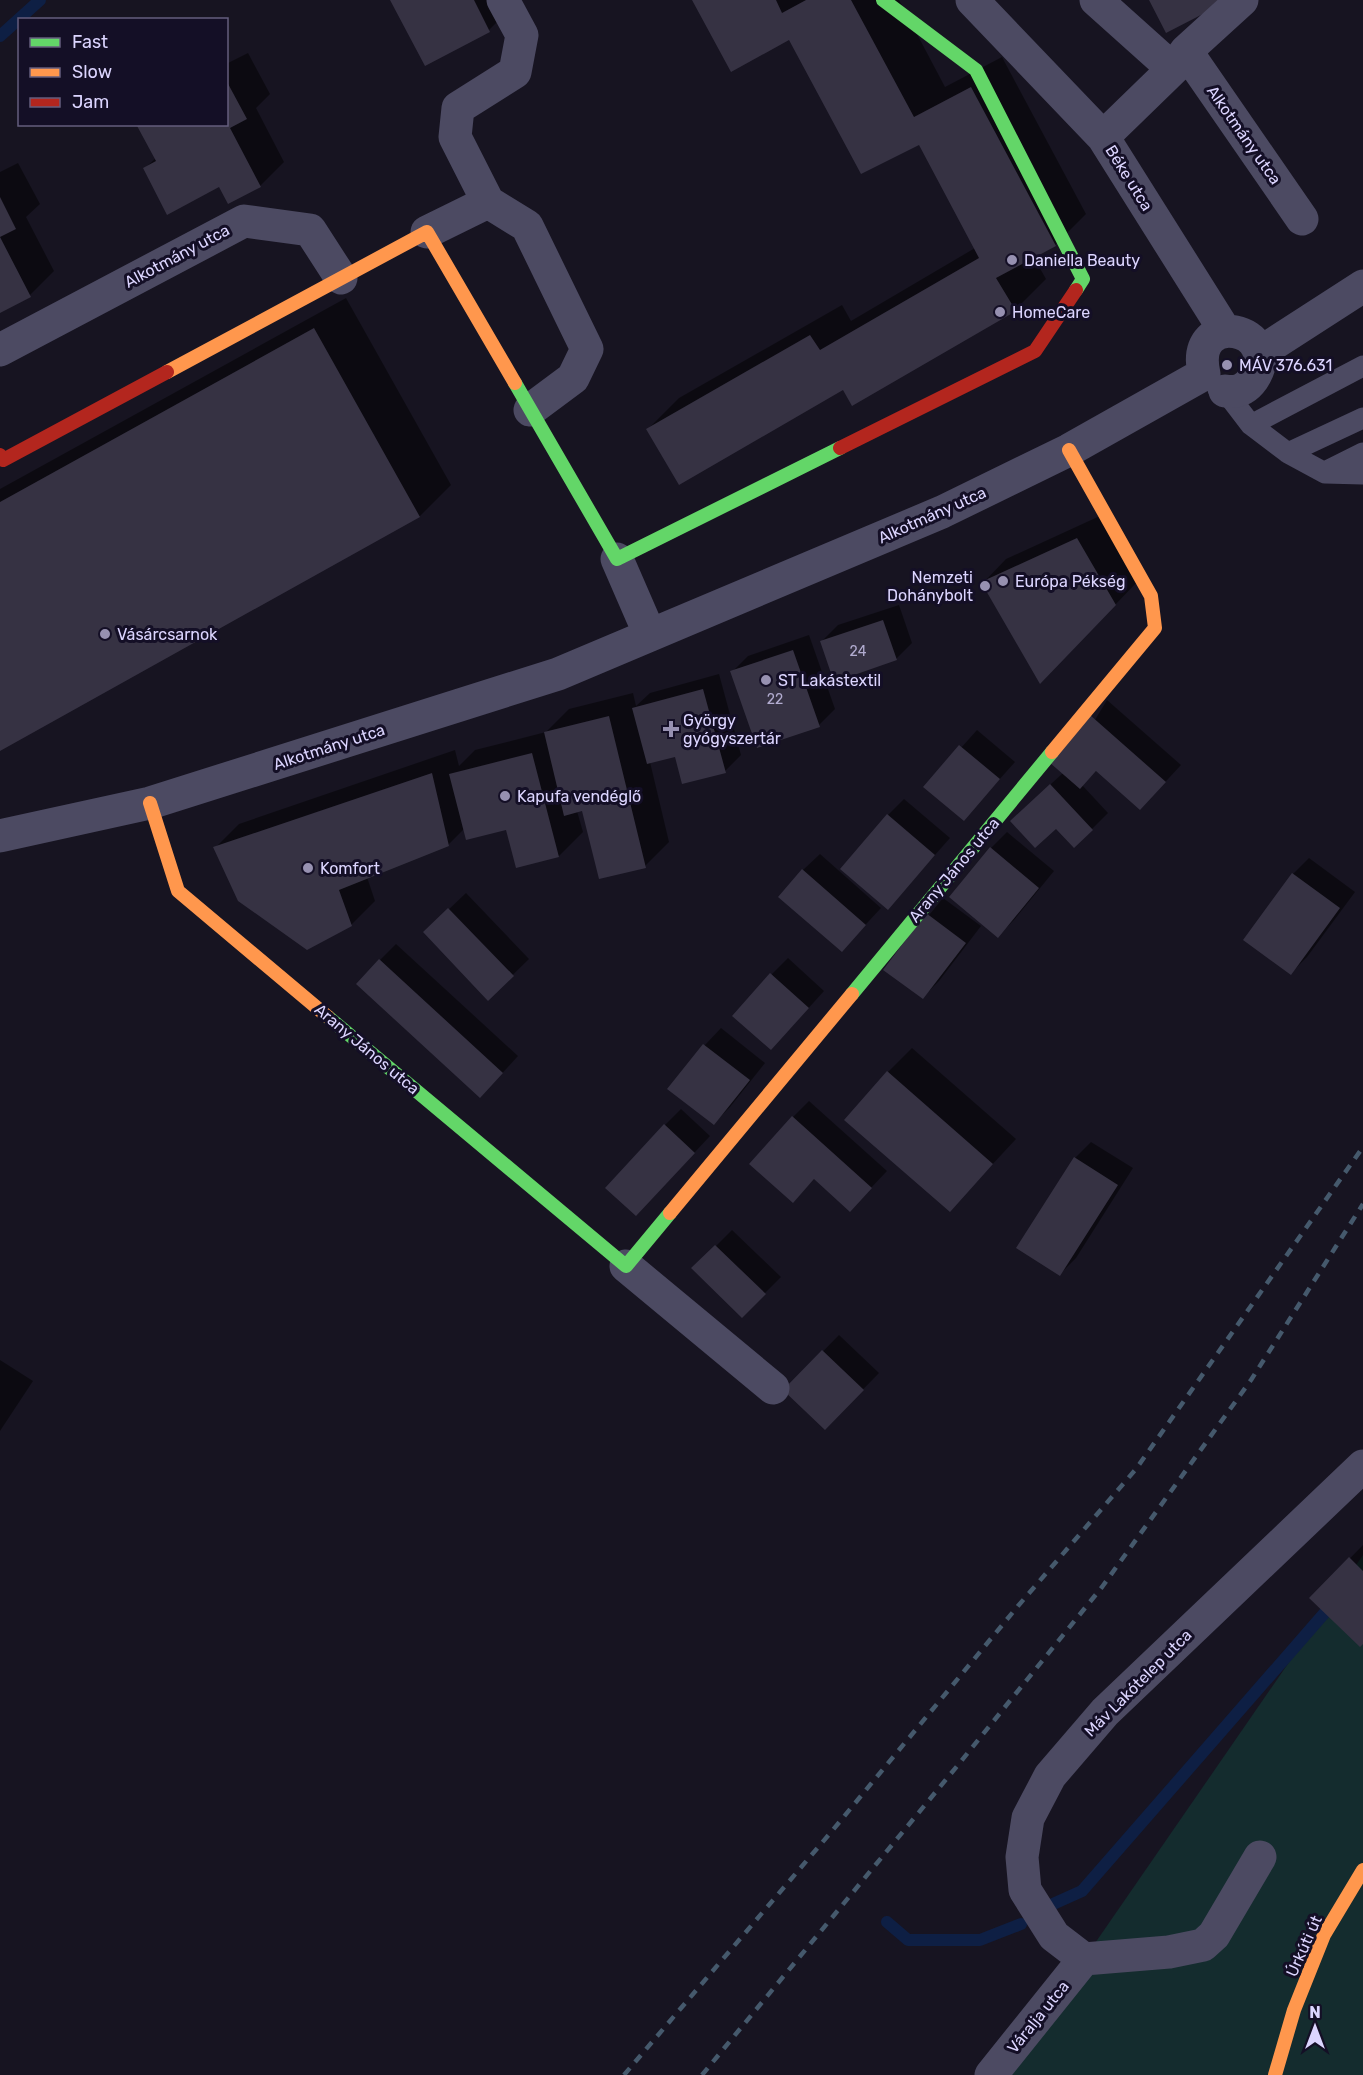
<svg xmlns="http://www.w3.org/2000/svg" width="1363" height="2075" font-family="Rubik,sans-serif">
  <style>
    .green { fill: #142c2e }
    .shadow { fill: #0007 }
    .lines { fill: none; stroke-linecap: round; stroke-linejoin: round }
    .stream { stroke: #0e1f44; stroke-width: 12 }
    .building { fill: #363243 }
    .lane { stroke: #4c4a62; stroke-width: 21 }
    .street { stroke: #4c4a62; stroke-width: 33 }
    .fast { stroke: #63d668; stroke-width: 14 }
    .slow { stroke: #ff974d; stroke-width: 14 }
    .jam { stroke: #b3261e; stroke-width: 14 }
    .rail { stroke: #45596c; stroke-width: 4.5; stroke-dasharray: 9 8; stroke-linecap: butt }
    .poi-dot { fill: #9791b1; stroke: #140f26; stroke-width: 2 }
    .labels { text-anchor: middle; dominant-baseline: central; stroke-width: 6; stroke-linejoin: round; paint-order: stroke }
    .number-label { font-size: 14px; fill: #b2acd0 }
    .street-label { font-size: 16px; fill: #dcd5ff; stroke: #140f26 }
    .poi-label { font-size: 16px; fill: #dcd5ff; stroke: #140f26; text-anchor: start }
  </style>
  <rect width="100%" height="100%" fill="#171421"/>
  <path class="green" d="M1363,1555V2075H1004Z"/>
  <path class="shadow" d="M392,0H510L513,6L489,30L426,64Z
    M694,0H899L945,87L1002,57L1086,214L1055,245L1033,256L1046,279L1015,310L843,388L648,429L679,398L842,305L851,321L975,248L919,143L790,38Z
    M248,53L270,94L256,108L284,162L260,186L220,185L145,168L156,158L226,124V64Z
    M18,163L40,204L26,217L54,271L30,295L0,311V172Z
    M346,298L451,485L420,516L0,749V489Z
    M1102,515L1139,580L1064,658L983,583L1006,559Z
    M899,605L912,643L896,659L822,641L838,625Z
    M809,635L835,709L819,725L732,672L748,656Z
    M719,674L741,755L725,771L676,755L650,762L669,842L645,866L583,809L577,811L583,832L559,856L507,828L464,829L448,845L367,877L375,901L351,925L215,848L239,824L455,750L459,766L475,750L546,732L569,709L633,693L636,706L650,693Z
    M1107,700L1181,765L1156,792L1097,770L1082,785L1108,813L1092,829L1056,826L1028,805L1063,773Z
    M977,730L1015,762L964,819L926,787Z
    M904,799L950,838L888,908V815Z
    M1007,832L1054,871L1014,920L998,936L991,848Z
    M820,854L881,908L842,950L803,870Z
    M1309,858L1355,892L1307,957L1291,973L1293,874Z
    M466,893L529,959L488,999L425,932Z
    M943,898L981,926L939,981L923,997L885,969Z
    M396,944L518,1056L496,1080L380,960Z
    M788,958L824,991L787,1032L772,974Z
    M721,1028L765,1063L730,1107L714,1123L669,1089L705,1045Z
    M912,1048L1016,1139L950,1210L888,1072Z
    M809,1101L887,1171L850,1210L815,1178L793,1201V1117Z
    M681,1109L710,1136L652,1198L665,1125Z
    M1091,1142L1133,1168L1076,1258L1060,1274L1075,1158Z
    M732,1230L781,1277L742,1316L694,1268Z
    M839,1335L879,1373L841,1412L785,1390Z
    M0,1360L33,1381L0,1431Z
    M1363,1545V1642L1311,1598Z"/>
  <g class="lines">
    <path class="stream" d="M0,36L40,0
      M1053,1904L1082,1891L1335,1601
      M887,1922L908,1940H980L1021,1924"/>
  </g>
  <path class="building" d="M390,0H474L490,32L425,66Z
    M692,0H776L782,13L806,0H851L914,117L971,87L1056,246L996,278L1016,311L852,406L843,390L679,485L646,429L810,335L820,350L979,258L919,145L861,174L789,40L731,72Z
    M1149,0H1230L1166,33Z
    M226,80L247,119L230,128L261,187L228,204L219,187L167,215L143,168L156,161L136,124H226Z
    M0,197L16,229L0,237L31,297L0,313Z
    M314,328L420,517L0,751V502Z
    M1077,538L1116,605L1040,684L981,582Z
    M883,620L897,660L834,682L820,641Z
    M793,650L820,727L757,748L730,671Z
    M703,689L726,773L682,784L675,757L647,764L632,708Z
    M1090,715L1166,782L1140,810L1096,771L1080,789L1049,762Z
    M609,716L646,868L599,879L582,811L564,816L544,732Z
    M959,745L1000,779L964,821L923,787Z
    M532,753L559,857L516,868L506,830L466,840L449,774Z
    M432,773L449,846L339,890L352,926L307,950L238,901L213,847Z
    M1050,784L1093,830L1074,848L1056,829L1035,848L1010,821Z
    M887,814L935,855L888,910L840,869Z
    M990,847L1039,888L998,938L949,897Z
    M802,869L866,925L842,952L778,897Z
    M1292,873L1340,908L1291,975L1243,940Z
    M448,908L514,976L488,1001L423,932Z
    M926,913L966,943L923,999L883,970Z
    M379,959L503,1073L480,1098L356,984Z
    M770,973L809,1008L771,1050L732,1016Z
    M703,1044L750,1080L714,1125L667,1089Z
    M887,1071L993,1164L950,1212L844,1120Z
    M792,1116L872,1188L850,1212L814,1179L793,1203L749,1164Z
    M664,1124L695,1153L636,1216L605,1188Z
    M1074,1157L1118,1185L1060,1276L1016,1248Z
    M715,1245L766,1294L742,1318L691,1268Z
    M822,1350L864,1390L825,1430L783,1390Z
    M1349,1557L1363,1571V1644L1360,1647L1309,1598Z"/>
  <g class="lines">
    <path class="lane" d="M1218,389L1225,391L1251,425L1288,453L1325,473L1363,474
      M1251,425L1363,366
      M1288,453L1363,418
      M1325,472L1363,453"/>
    <path class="street" d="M972,0L1103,137L1225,331
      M1096,0L1173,69L1186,51L1242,0
      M1186,51L1302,219
      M1103,137L1173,69
      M488,202L455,137L458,108L515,72L522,35L503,0
      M427,232L488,202L527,226L587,349L573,378L530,410
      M0,350L244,221L310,230L341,278
      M1261,352L1363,286
      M617,559L650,635
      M0,836L150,803L558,674L942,512L1069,450L1204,374C1189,306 1286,328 1253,379C1246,389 1238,393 1225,391
      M626,1266L773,1388
      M1260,1857L1214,1935L1203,1945L1169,1952L1084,1959L1054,1936L1025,1890L1022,1857L1028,1818L1050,1776L1105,1712L1363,1466
      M991,2075L1084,1959"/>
    <path class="fast" d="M883,0L976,70L1083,279L1076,290
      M515,383L617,559L840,448
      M852,994L1052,752
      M328,1017L626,1266L670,1213"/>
    <path class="slow" d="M167,372L427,232L515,383
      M1052,752L1155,628L1151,596L1069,450
      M150,803L178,891L328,1017
      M670,1213L852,994
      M1275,2075L1294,2010L1324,1935L1363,1870"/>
    <path class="jam" d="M840,448L1035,351L1076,290
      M0,455L3,460L167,372"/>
    <path class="rail" d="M624,2075L832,1831L1018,1606L1136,1469L1363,1147
      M702,2075L958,1765L1102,1587L1251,1380L1363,1204"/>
  </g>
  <g class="poi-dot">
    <circle cx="1012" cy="260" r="6"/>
    <circle cx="1000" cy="312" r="6"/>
    <circle cx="1227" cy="365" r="6"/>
    <circle cx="1003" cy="581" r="6"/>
    <circle cx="985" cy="586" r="6"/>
    <circle cx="105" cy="634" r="6"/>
    <circle cx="766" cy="680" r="6"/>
    <path d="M668 720h6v6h6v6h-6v6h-6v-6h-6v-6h6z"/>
    <circle cx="505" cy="796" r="6"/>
    <circle cx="308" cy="868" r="6"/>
  </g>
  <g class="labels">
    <g class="number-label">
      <text x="858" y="651">24</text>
      <text x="775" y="699">22</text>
    </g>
    <g class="street-label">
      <text transform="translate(1244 135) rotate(55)">Alkotmány utca</text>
      <text transform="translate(1129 178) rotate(58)">Béke utca</text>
      <text transform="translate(177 256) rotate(-28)">Alkotmány utca</text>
      <text transform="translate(932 515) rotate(-24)">Alkotmány utca</text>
      <text transform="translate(329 747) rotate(-18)">Alkotmány utca</text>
      <text transform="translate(954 870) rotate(-50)">Arany János utca</text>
      <text transform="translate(367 1049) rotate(40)">Arany János utca</text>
      <text transform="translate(1138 1683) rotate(-45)">Máv Lakótelep utca</text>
      <text transform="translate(1304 1946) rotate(-66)">Úrkúti út</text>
      <text transform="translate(1038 2017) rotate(-51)">Váralja utca</text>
    </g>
    <g class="poi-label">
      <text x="1024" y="260">Daniella Beauty</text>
      <text x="1012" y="312">HomeCare</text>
      <text x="1239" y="365">MÁV 376.631</text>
      <text x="973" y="577" text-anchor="end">Nemzeti<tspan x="973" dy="18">Dohánybolt</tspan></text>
      <text x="1015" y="581">Európa Pékség</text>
      <text x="117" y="634">Vásárcsarnok</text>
      <text x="778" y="680">ST Lakástextil</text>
      <text x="683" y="720">György<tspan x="683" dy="18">gyógyszertár</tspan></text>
      <text x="517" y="796">Kapufa vendéglő</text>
      <text x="320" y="868">Komfort</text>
    </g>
  </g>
  <rect x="18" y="18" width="210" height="108" fill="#140f26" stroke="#645e7d" stroke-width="1.5"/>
  <rect x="30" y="38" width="30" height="9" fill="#63d668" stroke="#645e7d" stroke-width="1.5"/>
  <text x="72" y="48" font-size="18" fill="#dcd5ff">Fast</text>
  <rect x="30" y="68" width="30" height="9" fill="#ff974d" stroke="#645e7d" stroke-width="1.5"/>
  <text x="72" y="78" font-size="18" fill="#dcd5ff">Slow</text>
  <rect x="30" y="98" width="30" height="9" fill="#b3261e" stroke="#645e7d" stroke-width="1.5"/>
  <text x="72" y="108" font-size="18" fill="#dcd5ff">Jam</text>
  <g transform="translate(1315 2027)" stroke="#140f26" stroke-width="4.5" paint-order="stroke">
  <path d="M0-4.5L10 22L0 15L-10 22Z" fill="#dcd5ff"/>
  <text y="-9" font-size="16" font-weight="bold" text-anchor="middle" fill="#dcd5ff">N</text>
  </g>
</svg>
